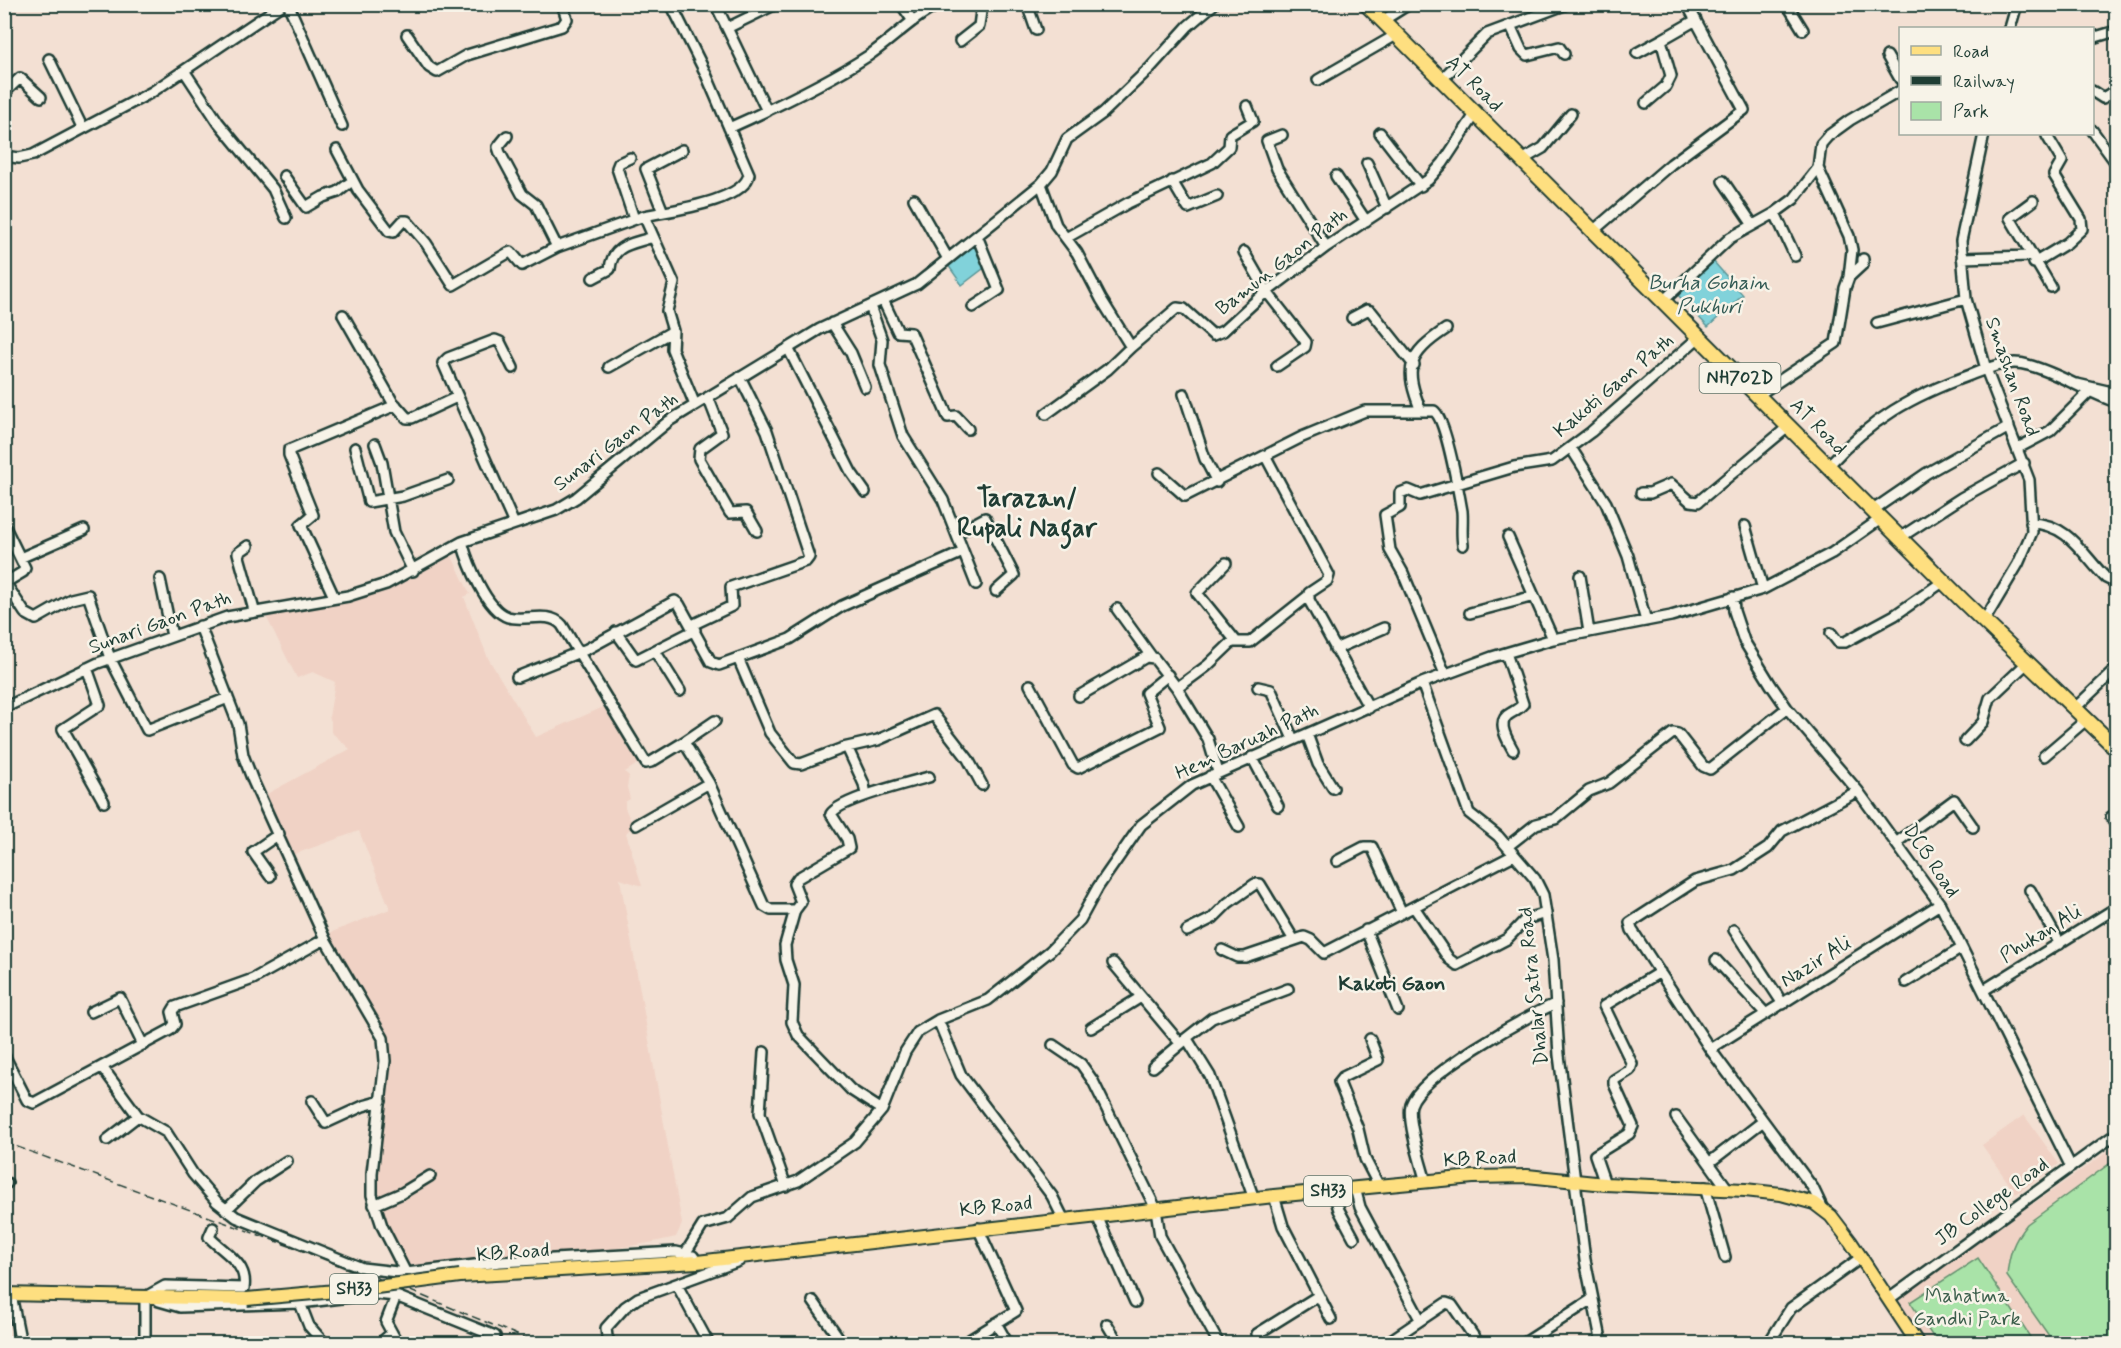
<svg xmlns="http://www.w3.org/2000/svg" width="2121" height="1348" font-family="Mynerve,sans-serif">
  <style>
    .built { fill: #f0d2c5 }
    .green { fill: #a9e3a8; stroke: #64906e; stroke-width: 1.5 }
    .water { fill: #81d2da; stroke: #5a9698; stroke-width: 1.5 }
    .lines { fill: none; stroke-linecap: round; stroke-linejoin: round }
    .minor-casing { stroke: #1f3d34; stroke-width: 14 }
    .major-casing { stroke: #1f3d34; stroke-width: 16 }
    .highway-casing { stroke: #1f3d34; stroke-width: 18 }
    .minor { stroke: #f7f3e8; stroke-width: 9 }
    .major { stroke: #fedf80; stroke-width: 12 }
    .highway { stroke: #fedf80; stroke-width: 14 }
    .rail { stroke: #1f3d34; stroke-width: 1.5; stroke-dasharray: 9 4.5; stroke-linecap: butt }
    .major-bridge-casing { stroke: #1f3d34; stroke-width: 16; stroke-linecap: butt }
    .major-bridge { stroke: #fedf80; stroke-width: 12 }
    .labels { text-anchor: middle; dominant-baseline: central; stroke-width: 5; stroke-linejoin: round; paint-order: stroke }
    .shield { fill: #f7f3e8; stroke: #60746a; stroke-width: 1.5 }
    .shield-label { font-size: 18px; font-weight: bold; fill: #1f3d34 }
    .street-label { font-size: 20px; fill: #1f3d34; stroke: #f7f3e8 }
    .park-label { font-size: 20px; fill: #3b5e4b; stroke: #f7f3e8 }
    .water-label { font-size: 21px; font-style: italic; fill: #335b55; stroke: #f7f3e8 }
    .neighbourhood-label { font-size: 21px; font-weight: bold; fill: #1f3d34; stroke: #f7f3e8 }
    .district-label { font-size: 26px; font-weight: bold; fill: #1f3d34; stroke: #f7f3e8 }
  </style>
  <rect width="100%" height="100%" fill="#f3e0d3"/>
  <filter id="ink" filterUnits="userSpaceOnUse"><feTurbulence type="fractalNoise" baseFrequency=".0167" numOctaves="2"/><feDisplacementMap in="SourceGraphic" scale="12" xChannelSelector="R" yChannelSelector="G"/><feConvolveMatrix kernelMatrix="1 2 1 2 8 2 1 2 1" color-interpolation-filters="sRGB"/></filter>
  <g filter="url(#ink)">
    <path class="built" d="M449,550L470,594L464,597L488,658L536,737L608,705L642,761L625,772L629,776L627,787L630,799L625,802V808L633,826L626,833L642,886L620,879L682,1224L676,1237L649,1243L519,1264L413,1276L388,1233L377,1202L375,1178L389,1059L387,1034L327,934L390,909L359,831L292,855L265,795L350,749L331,732V721L329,717L335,682L313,672L297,678L263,610L341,600Z
      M2024,1115L2059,1164L2016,1194L1982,1145Z
      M2116,1146V1343H1924L1899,1304L1901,1296Z"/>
    <path class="green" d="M2116,1159V1343H2054L2007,1276C2009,1254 2013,1241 2027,1224Z
      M1978,1258L2034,1343H1937L1910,1302Z"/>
    <path class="water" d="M973,245L988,265L962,285L948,265Z
      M1713,261L1743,295L1708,327L1677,294Z"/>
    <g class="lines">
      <defs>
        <path id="minor" d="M288,4L342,126
          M671,4L705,72L749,174C745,202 666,211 644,216L674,283L667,311L673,331L672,349L695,405
          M901,4L913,21
          M1027,4L1036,30
          M1787,4L1803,30
          M716,5L767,111
          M1382,21L1409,4
          M1510,25L1521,49L1527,55L1559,47L1564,54
          M727,28L776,4
          M2010,28L2017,4
          M407,35L429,67L437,72L467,55L562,26L567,19L562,4
          M2092,38L2116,31
          M960,41L979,26L982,4
          M1637,53L1661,40
          M1887,56L1900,79
          M49,59L82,127
          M185,72L218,122L273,189L286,218
          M1442,79L1487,34L1567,4
          M1318,80L1396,35
          M2092,91L2103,98L2116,90
          M4,93L20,78L41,97
          M1646,103L1666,86L1671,76L1661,40L1696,20
          M729,128C776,107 825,84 868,56C893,39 913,17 940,4
          M2092,130L2116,163
          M1380,133L1421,186
          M1282,135L1267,141L1277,169L1326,247
          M507,136L498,147L500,153L522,194L536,205L557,247
          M337,150L358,190L389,231L393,232L403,221H407L426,243L453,285L508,253L511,252L522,265L557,247L644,216
          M4,156L19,158L33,155L152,92L283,4
          M630,158L619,163L617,168L634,219
          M1522,160L1543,148L1571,114
          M1367,163L1387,208
          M1818,168L1849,236L1852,250L1849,277
          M284,176L306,207L323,197L338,192L352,181
          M1336,176L1366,221
          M1172,181L1188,208L1217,196
          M1723,181L1753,225
          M1041,184L1056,225L1077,253L1101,299L1131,347L1177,308L1184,309L1213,335L1223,331L1260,297L1326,247L1428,180L1443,163L1476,113
          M914,199L948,259
          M2033,201L2010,218L2051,287
          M663,212L646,169L682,150
          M1775,213L1795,256
          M1593,231L1671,164L1744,110L1687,4
          M1066,238L1128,203L1212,163L1229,147L1230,135L1253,121L1247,106
          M1244,252L1267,292L1306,342L1305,347L1277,366
          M1962,258L2030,256
          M2034,263L2067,243L2082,229L2081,219L2054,175L2062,161L2047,136
          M593,278L610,269C612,244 633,244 653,237
          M883,300L898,332L911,333L948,417L956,416L968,429
          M1663,301L1730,238L1775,213L1794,199L1818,168L1821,144L1828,136L1850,120L1900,91
          M870,306L882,340L880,365L903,436L943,500L976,584
          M973,307L999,290L977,236
          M343,315L392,401L407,418H412L457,397
          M1352,318L1367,310L1371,311L1414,365
          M832,323L851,353L865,387
          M1877,323L1966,299
          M788,348L851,472L865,492
          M609,367L673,331
          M513,368L500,342L495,340L448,358L443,363L514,524
          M2077,384L2116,393
          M1184,394L1205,459L1217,482
          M1758,395L1836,343L1845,288L1849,277L1863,264V259
          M708,397L722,433L700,449L699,459L730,513L746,512L757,531
          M1421,411C1404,368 1407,355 1446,329
          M1046,414L1108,369L1131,347
          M375,444L382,463L394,532L413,571
          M355,448L369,502L403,496L448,480
          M1571,448L1606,503L1628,556L1646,621
          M2018,448L2050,431L2088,393
          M1266,457L1329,575L1327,581L1309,593V600L1369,708
          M1829,465C1871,419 1912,396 1970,375C1988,368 2009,359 2028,365C2059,373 2086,392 2116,402
          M1159,473L1185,496L1302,437L1365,411H1434C1446,419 1459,494 1462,511C1463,523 1461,533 1463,545
          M1641,493H1650L1671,484L1690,501L1698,502L1789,426
          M1873,510L1927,473L2009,427
          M2031,523C2069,524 2082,554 2106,578L2110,580L2116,575
          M4,525L25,568L23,572L8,581L6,584L25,613L36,619L71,599L88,595L110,658L147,730L228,698
          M1745,526L1763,589
          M957,533L985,518L1014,575L996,591
          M1508,537L1553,639
          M1901,537L1961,498L2024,463
          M462,542C468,563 486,610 508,617C526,622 548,610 562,625L646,763L651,762L684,742L709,783L764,906L771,910H795
          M248,546L238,553L254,610
          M20,558L84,530
          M1226,563L1197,593L1235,640
          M1580,576L1589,632
          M160,579L172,636
          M334,597L301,525L313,515L289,455V450L396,405
          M1733,597L1734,611L1744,641L1771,685L1787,708L1858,791L1940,904L2071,1167
          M1117,609L1151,656
          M1470,613L1534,596
          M1984,621L2018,564L2032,532L2029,480L1986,369L1966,299L1961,241L1984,134
          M692,625L732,606L731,587L806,561L809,557L767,431L740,377
          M200,626L238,724L243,755L253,781L325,939L383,1038L385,1061L372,1173V1195L382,1226L406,1273L500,1262L676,1252L693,1256L697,1262
          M616,632L636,660L695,630
          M1831,633L1838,642H1845L1895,615L1944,581
          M1335,649L1384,628
          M655,651L680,691
          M1506,653L1523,704C1519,709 1516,710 1511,713C1495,721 1507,739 1513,750
          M738,658L770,733L794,763L801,764L843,748L878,740L934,715L968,759L982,785
          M87,668L100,705L63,729L104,802
          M1445,674L1403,573L1390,550L1385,515L1400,507V493L1408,490L1420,495L1514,467L1552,461L1591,432L1699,337
          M517,677L587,649L675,601L679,604L711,662L719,665L790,639L842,606L963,552
          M1422,683L1469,813L1498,836L1535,879L1543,895L1553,960L1559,1055L1585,1260L1602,1344
          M1030,685L1073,765L1078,768L1160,727L1146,693L1168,675
          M1258,687L1271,690L1293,739
          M1177,688L1207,666L1232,642H1250L1308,596
          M1079,696L1146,657L1154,658L1177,688L1208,739L1218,772
          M4,708L98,663L227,617L348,596L386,584L462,542L556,510L576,498L669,421L820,329L917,284L1041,184L1052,171L1067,139L1103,113L1151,67L1188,26L1214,4
          M2074,709L2116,669
          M1307,734L1318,764L1333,788
          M1965,741L1983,722L1990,698L2027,663
          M684,742L715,721
          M847,747L864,784L866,795
          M2044,756L2086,720
          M1252,757L1278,806
          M1210,776L1239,827
          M2111,817L2116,825
          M636,825L709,783
          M1897,842L1954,800L1973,827
          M1508,846L1536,824L1555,819L1589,791L1609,783L1673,733L1678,734L1703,766L1710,769L1787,708
          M1337,861L1364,847H1372L1402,913
          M270,876L253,852L279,834
          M2030,890L2060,944
          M1414,907L1449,959L1457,965L1507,939L1526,919L1546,913
          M1366,930L1398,1010
          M1734,930L1783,1004
          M1187,931L1213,918L1228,903L1255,884H1260L1294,940
          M1222,950L1237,957H1245L1304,937L1311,940L1324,953L1514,855
          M1716,960L1766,1014
          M1113,963L1180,1043L1212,1018L1288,989
          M1906,982L1962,948
          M1984,990L2116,908
          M91,1012L120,998L143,1045
          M938,1020L961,1075L1052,1196L1064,1220
          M1091,1028L1141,997
          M1187,1039L1210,1076L1254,1199
          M1370,1039L1378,1060L1343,1077L1339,1082L1358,1129L1365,1159L1379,1186
          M1053,1045L1081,1064L1093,1081L1156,1209L1160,1236L1219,1344
          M1710,1049L1940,904
          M764,1052L760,1113L786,1186
          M4,1055L27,1100L34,1103L170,1030L175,1024L172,1012L175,1007L253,979L325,939
          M102,1067L138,1116
          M1153,1067L1183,1042
          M312,1101L326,1123L363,1106L381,1101
          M882,1110L851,1090L798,1035L792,1022L794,985L786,960L785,945L795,910L801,902L794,884L798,878L849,848L847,839L831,814C839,800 910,782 929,777
          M1676,1117L1727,1188
          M107,1140L138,1116L166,1132L193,1174L217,1202L236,1217L362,1268L406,1273
          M1710,1162L1762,1122
          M4,1182L7,1183
          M1426,1182C1421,1164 1407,1121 1411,1105C1421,1074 1525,1018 1556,1003
          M1605,1184L1595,1155L1629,1134L1633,1126L1614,1084V1080L1630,1070L1632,1064L1604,1006L1660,972
          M1705,1187L1725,1257
          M1355,1188L1360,1207L1420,1319
          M1333,1190L1339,1210L1354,1238
          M1274,1196L1283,1226L1331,1319
          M374,1205L402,1193L430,1176
          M1822,1207L1813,1188L1710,1049L1632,930L1630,923L1695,881L1734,870L1768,848L1782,831L1858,791
          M226,1210L256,1181L287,1161
          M1097,1216L1135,1302
          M685,1254L703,1225L728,1218L752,1197L798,1181L855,1142L882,1110L905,1052L918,1032L938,1020L988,1000L1050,951L1080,920L1098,887L1141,825L1192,785L1422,683L1492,657L1553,639L1671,616L1763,589L1832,553L1882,518
          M677,1285L709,1344
          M11,1295L21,1344
          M147,1296L165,1286L244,1288C248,1263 224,1253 209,1237L213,1228
          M396,1296L386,1322L398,1344
          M145,1297V1344
          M1889,1299L2116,1134
          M159,1301L180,1307L300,1303L309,1326L325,1344
          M813,1301L843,1344
          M300,1303L376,1294L396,1296L495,1336L489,1344
          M996,1323L1008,1344
          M1107,1324L1119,1344
          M1257,1334L1318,1296
          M379,1344L392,1333
          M611,1344L607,1337L606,1328L625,1307L638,1298L739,1261
          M963,1344L1016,1311L978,1228
          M1385,1344L1446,1303L1452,1305L1479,1344
          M1523,1344L1591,1300
          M1768,1344L1791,1308L1862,1257"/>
        <path id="major" d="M460,1276L697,1262L1274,1196L1473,1177L1527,1176L1605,1184L1745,1190L1781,1194L1814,1203L1831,1216L1850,1241L1918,1344
          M4,1294L247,1299"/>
        <path id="highway" d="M1366,4L1963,601L2116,748"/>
      </defs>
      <use href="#minor" class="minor-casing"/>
      <use href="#major" class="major-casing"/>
      <use href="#highway" class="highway-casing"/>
      <use href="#minor" class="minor"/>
      <use href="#major" class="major"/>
      <use href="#highway" class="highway"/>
      <path class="rail" d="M4,1142L396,1285L539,1344"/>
      <defs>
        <path id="major-bridge" d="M247,1299L369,1288L460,1276"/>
      </defs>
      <use href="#major-bridge" class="major-bridge-casing"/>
      <use href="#major-bridge" class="major-bridge"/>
    </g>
  </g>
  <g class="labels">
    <g class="shield">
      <rect x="1699.5" y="363" width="81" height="30" rx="4.5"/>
      <rect x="1304" y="1176" width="48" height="30" rx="4.5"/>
      <rect x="330" y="1274" width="48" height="30" rx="4.5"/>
    </g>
    <g class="shield-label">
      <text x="1740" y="378">NH702D</text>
      <text x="1328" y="1191">SH33</text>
      <text x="354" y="1289">SH33</text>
    </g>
    <g class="street-label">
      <text transform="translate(1474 84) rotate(45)">AT Road</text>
      <text transform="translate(1282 262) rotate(-38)">Bamun Gaon Path</text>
      <text transform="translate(2012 377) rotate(70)">Smashan Road</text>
      <text transform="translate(1614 386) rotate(-40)">Kakoti Gaon Path</text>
      <text transform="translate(1818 427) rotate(45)">AT Road</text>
      <text transform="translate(616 442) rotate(-37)">Sunari Gaon Path</text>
      <text transform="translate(160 623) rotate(-20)">Sunari Gaon Path</text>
      <text transform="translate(1247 742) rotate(-25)">Hem Baruah Path</text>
      <text transform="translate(1931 861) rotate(56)">DCB Road</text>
      <text transform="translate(2041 934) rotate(-32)">Phukan Ali</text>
      <text transform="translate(1816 962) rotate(-32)">Nazir Ali</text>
      <text transform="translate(1534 986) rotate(-96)">Dhalar Satra Road</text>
      <text transform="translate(1480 1159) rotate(-3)">KB Road</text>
      <text transform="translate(1992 1202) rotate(-36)">JB College Road</text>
      <text transform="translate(996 1207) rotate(-6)">KB Road</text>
      <text transform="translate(513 1253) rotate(-4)">KB Road</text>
    </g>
    <g class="park-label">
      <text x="1967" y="1296">Mahatma<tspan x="1967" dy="23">Gandhi Park</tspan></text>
    </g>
    <g class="water-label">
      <text x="1709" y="283">Burha Gohain<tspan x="1709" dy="24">Pukhuri</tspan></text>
    </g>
    <g class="neighbourhood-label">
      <text x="1392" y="984">Kakoti Gaon</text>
    </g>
    <g class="district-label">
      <text x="1027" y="499">Tarazan/<tspan x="1027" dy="30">Rupali Nagar</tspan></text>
    </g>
  </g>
  <rect width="2121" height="1348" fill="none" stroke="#f7f3e8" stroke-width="24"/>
  <rect x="12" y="12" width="2097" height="1324" fill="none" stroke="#1f3d34" stroke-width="2" filter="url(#ink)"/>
  <rect x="1899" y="27" width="195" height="108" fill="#f7f3e8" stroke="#a1aaa0" stroke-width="1.5"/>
  <rect x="1911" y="46" width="30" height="9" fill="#fedf80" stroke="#a1aaa0" stroke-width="1.5"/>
  <text x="1953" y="57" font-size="18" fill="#1f3d34">Road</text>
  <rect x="1911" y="76" width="30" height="9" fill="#1f3d34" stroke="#a1aaa0" stroke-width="1.5"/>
  <text x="1953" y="87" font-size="18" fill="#1f3d34">Railway</text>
  <rect x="1911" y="102" width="30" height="18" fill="#a9e3a8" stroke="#a1aaa0" stroke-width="1.5"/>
  <text x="1953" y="117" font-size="18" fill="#1f3d34">Park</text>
</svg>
